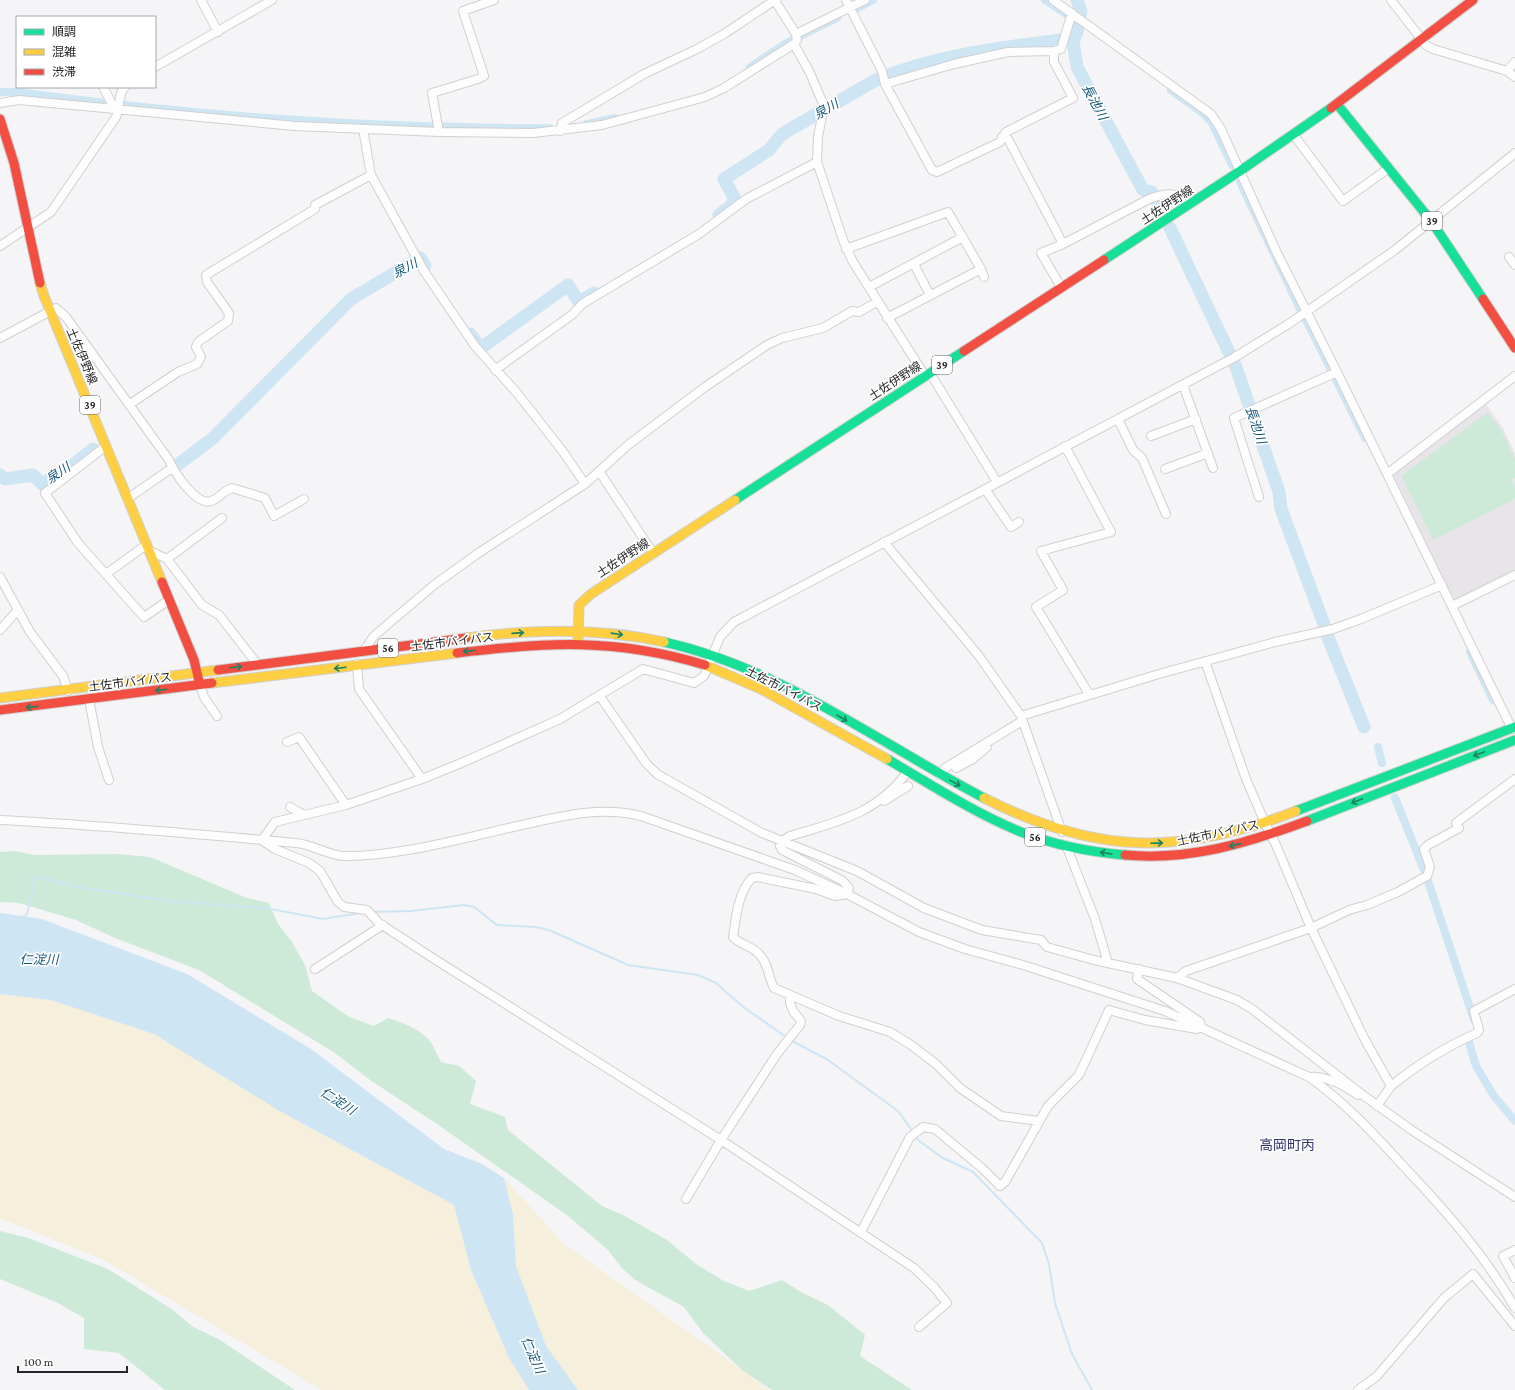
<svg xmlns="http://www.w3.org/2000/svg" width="1515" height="1390" font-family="'Crimson Pro','Noto Sans JP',serif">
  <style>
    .built { fill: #e9e4ea }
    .green { fill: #cdead8 }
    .sand { fill: #f5efdb }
    .water { fill: #cee5f4 }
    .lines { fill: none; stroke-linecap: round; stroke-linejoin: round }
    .stream { stroke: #cee5f4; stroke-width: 2 }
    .canal { stroke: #cee5f4; stroke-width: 8 }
    .river { stroke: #cee5f4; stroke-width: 13 }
    .street-casing { stroke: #d1d0d1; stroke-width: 10 }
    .fast-casing { stroke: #d0cfd1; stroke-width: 11 }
    .slow-casing { stroke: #d0cfd1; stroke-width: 11 }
    .jam-casing { stroke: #d0cfd1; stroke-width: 11 }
    .street { stroke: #fefdfe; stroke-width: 8 }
    .fast { stroke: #16e098; stroke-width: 9 }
    .slow { stroke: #ffcf43; stroke-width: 9 }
    .jam { stroke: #f24e42; stroke-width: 9 }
    .oneway { stroke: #1e8260 }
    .labels { text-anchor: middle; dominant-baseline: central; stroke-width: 3.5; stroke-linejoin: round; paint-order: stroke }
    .shield { fill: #fff; stroke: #676668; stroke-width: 1 }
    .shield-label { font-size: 11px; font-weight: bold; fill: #262527 }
    .street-label { font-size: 12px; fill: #262527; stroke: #fff }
    .water-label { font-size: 13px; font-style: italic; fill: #14577a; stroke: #fff }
    .quarter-label { font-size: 14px; fill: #35336f; stroke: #fff }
  </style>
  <rect width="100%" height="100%" fill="#f5f4f6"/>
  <path class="built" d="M1485,403L1502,427L1515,453V571L1457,601L1454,600L1394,476L1398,471Z"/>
  <path class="green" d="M1488,412L1501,430L1515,459V478L1511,480L1515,489V499L1433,540L1401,476Z
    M14,851L35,855L118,854L150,857L247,898L269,903L278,924L292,942L305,965L312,991L349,1017L374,1026L388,1018C402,1022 424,1031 432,1044C435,1050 438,1056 441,1062L459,1066L476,1081L470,1104L505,1117L508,1130L602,1206L623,1215L667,1240L696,1264L722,1280L749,1291L782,1280L801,1292L828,1305L865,1335L860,1356L912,1390H772L743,1371L703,1333L684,1307L635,1280L622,1268L608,1250L568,1216L437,1124L370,1080L335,1053L199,970L115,938L76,920L19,903L0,902V852Z
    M0,1231L28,1238L108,1269L173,1310L193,1327L220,1340L295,1390H165L119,1353L84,1349V1318L58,1303L0,1279Z"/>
  <path class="sand" d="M0,994L51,1000L154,1034L283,1113L454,1205L471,1270L509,1358L529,1390H322L104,1260L0,1218Z
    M504,1178L564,1244L770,1390H578L546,1346L516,1266L513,1214Z"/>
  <path class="water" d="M0,913L42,919L187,974L311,1049L444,1149L482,1164L504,1178L513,1214L516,1266L546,1346L578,1390H529L509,1358L471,1270L454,1205L283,1113L154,1034L51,1000L0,994Z"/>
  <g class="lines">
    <path class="stream" d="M372,912L411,911L464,905L474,907L497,925L536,927L549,930L628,965L698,975L716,983L742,1006L786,1037
      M22,918L27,914L36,876L77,887L169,901L271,909L323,919L360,913
      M790,1040L828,1060L898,1111L913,1132
      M915,1136L918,1140L941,1157L973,1172L1042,1243L1049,1264L1055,1303L1072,1354L1092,1390"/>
    <path class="canal" d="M1045,0L1066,14
      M858,8L873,0
      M750,67L788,42L837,18
      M1171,90L1204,114L1212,123L1232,165
      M2,92H17C151,110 287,122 423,126C465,127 507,129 550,128
      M587,124L615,118
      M1240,182L1300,309
      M1306,320L1365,438
      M1470,652L1493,700
      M1378,747L1382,763
      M1395,798L1426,875
      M1427,878L1474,1020
      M1468,1039L1476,1066L1494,1096L1515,1121"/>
    <path class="river" d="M1077,0L1081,11L1077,32L1073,41L1077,67L1143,190L1152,192
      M1157,202L1161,211
      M719,215L731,206L735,199L724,179L769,150L782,134L874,81C932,56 998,48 1060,40
      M1170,228L1236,367L1279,492L1281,509L1325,627
      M470,334L481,348L568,285L579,302L594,293
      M176,466L212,439L351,299L420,258L425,266
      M0,475L5,479L33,475L42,484L73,465L93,449
      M1327,635L1364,727"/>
    <defs>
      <path id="street" d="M201,0L218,32
        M776,0L777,4L796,34L797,40L794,44L810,73L824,106L818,137L817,162L843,240L853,262L925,376
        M846,0L882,71L885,84L932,170L937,172L1000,142L1006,132L1073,98L1054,62V51
        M1053,0L1211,114L1221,129L1276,251L1337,372L1512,729
        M1391,0L1426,45L1433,49L1507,71L1515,77
        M796,34L865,0
        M155,67L272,0
        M1507,71L1515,62
        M885,84L954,64L1008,52L1054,51L1061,49L1072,13
        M103,87L111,102L112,109
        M0,103L19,100L295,126L439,132L533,133L602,125L705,97L724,88L794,44
        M363,129L371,175L424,271L475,346L517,393L564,453L585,484
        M560,131L562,123L644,74L697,49L724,34L775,0
        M439,132L432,93L478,79L484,76L463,11L494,0
        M1293,134L1343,201L1389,168
        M1002,137L1008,139L1063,244L1149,199C1165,193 1177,191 1190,204
        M0,246L51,212L116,117C120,108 118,93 125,87
        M846,249L948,212L981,269L887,318
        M1509,257L1515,265
        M914,264L930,295
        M981,269L984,277
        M869,287L963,237
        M1061,287L1041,253L1063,244
        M0,338L56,308L66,317L169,460C174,472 196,506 211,501C219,499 224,490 232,488L265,498L274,516L304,499
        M495,370L573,314L582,304L699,234L746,199L817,162
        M930,373L997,482
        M1183,385L1213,468
        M130,404L178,372L197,364L201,357L196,347L198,342L228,321L229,313L207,282L206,275L315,209V205L371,175
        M1118,419L1133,450L1142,458L1166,514
        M1151,436L1196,419
        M106,446L45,493L78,543L144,617L169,600
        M1065,446L1111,532L1041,551L1063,590L1036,607L1089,694
        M1165,469L1208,453
        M599,471L653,553
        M1387,474L1515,376
        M985,489L1011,527L1019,522
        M1259,497L1234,418L1337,372
        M127,499L172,468
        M884,542L979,656L1021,716L1062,832
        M148,550L167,559L202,605L219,615L258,665
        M167,559L222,518
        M106,574L146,545
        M0,577L18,610
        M1452,606L1515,575
        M0,630L18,610L30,632L63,676L68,691
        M364,650L374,636L434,585L480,552L585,484L628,445L705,387L767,345L782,338L823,328L852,311L859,312L877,302
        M1205,661L1246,779L1265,823L1276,845L1311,928L1364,1038L1391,1086L1377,1106
        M357,664L359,689L422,779
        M200,684L204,697L217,716
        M599,695L646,763L657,774L762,833L857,871L924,908L982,930L1041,940L1047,947L1094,960L1177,978L1237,1000L1252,1009L1360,1093
        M89,699L98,747L109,780
        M1021,716L1159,674L1275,642L1333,629L1361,619L1442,585
        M287,742L299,737L346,805
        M956,768L973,759L987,747
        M908,771C877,814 837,822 790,836L781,842L780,846L782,850L843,881L849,888L847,894L835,896L816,889L758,877L752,878C738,892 736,918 733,937C739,944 752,946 759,954C769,964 768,977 774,988L839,1016L890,1032L911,1045L936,1064L960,1088L1001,1116L1039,1121
        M940,775L945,768L1022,721
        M884,801L908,786
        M290,807L304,815
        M0,820C99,825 197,834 296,843C311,844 328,855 343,856C398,857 467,837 522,825C563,816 600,806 641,816L795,870L847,894L919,932L965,949L1023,965L1165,1011L1309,1077C1346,1103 1376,1136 1406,1169C1447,1212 1486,1257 1515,1308
        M262,840L275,822L346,805L422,779L466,761L560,719L643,669L694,683L704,676L720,637L734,622L1235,357L1290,323L1395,250L1515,153
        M263,841L275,849L309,863L320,871L338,902L344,907L367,910L379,923L428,955L721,1140L914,1268L934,1287L947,1303L919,1327
        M1066,845L1095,919L1108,963
        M315,969L383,925
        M1177,978L1186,971L1311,928L1349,910L1367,905L1398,892L1427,876L1430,867L1424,849L1428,845L1459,828L1456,823L1515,779
        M1309,1077C1326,1075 1345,1086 1358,1095L1360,1093L1413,1131L1515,1197
        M1391,1086C1418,1064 1445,1047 1477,1033L1479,1030L1474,1011L1515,989
        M686,1199L721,1140L777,1054L800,1025L801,1021L793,1011L790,1003V995
        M861,1232L910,1137L923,1127L935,1129L983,1169L1000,1186L1005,1182L1048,1106L1079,1075L1109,1010L1145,1020L1197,1029L1201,1027L1200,1022L1137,979L1139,969
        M1515,1250L1503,1256L1515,1278
        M1358,1390L1377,1376L1444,1298L1473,1274L1515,1326"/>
      <path id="fast" d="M1337,104L1432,222L1483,299
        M1104,260L1240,171L1331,108
        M735,500L964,351
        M664,642C781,668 879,743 984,798
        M887,759C930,784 974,813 1021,832C1054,845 1090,852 1125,855
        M1296,811L1515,727
        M1307,821L1515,740"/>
      <path id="slow" d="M40,283L44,296L162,582
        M466,638C532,629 599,627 664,642
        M578,639L579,605L591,594L735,500
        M705,665L761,689L887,759
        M212,683L457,653
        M0,698L218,670
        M984,798C1096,855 1180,856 1296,811"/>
      <path id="jam" d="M1331,108L1473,0
        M0,119L14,163L40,283
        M1483,299L1515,348
        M964,351L1104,260
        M162,582L194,660L199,681
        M457,653C547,642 616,638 705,665
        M218,670L466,638
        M0,710L212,683
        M1125,855C1189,861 1248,843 1307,821"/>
    </defs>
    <use href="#street" class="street-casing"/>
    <use href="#fast" class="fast-casing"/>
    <use href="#slow" class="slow-casing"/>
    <use href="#jam" class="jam-casing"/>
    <use href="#street" class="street"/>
    <use href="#fast" class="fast"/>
    <use href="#slow" class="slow"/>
    <use href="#jam" class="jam"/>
  </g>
  <defs><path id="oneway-shaft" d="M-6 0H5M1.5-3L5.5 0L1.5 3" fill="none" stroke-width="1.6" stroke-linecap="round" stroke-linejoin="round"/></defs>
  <g class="oneway">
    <use href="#oneway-shaft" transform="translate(518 633) rotate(-4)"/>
    <use href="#oneway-shaft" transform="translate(617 634) rotate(8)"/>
    <use href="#oneway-shaft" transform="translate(469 651) rotate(173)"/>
    <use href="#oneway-shaft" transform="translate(236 667) rotate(-7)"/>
    <use href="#oneway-shaft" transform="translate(340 668) rotate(173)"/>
    <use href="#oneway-shaft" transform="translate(161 690) rotate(173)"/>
    <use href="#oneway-shaft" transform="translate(32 707) rotate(173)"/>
    <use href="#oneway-shaft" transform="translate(842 718) rotate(30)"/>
    <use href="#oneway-shaft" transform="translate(1479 754) rotate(159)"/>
    <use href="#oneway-shaft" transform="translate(955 783) rotate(29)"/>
    <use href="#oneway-shaft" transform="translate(1357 801) rotate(159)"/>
    <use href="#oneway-shaft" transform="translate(1157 843) rotate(-2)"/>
    <use href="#oneway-shaft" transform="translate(1235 845) rotate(167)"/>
    <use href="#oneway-shaft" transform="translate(1106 853) rotate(-171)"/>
  </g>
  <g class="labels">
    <g class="shield">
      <rect x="1422" y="212" width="20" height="18" rx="3"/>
      <rect x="932" y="356" width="20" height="18" rx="3"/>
      <rect x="80" y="396" width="20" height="18" rx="3"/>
      <rect x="378" y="639" width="20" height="18" rx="3"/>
      <rect x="1025" y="828" width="20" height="18" rx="3"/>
    </g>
    <g class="shield-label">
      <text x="1432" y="221">39</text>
      <text x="942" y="365">39</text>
      <text x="90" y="405">39</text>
      <text x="388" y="648">56</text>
      <text x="1035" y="837">56</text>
    </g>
    <g class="street-label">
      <text transform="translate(1167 205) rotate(-33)">土佐伊野線</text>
      <text transform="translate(82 356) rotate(67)">土佐伊野線</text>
      <text transform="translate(895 381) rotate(-33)">土佐伊野線</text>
      <text transform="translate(623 558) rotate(-33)">土佐伊野線</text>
      <text transform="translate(452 642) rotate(-7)">土佐市バイパス</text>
      <text transform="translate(130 682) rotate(-7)">土佐市バイパス</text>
      <text transform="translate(784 689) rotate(27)">土佐市バイパス</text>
      <text transform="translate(1218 833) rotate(-12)">土佐市バイパス</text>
    </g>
    <g class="water-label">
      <text transform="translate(1095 102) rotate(62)">長池川</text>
      <text transform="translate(826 109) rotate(-30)">泉川</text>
      <text transform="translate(405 268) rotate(-27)">泉川</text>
      <text transform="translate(1256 425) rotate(71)">長池川</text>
      <text transform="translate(58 473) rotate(-34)">泉川</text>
      <text x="39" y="959">仁淀川</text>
      <text transform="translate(338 1101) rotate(33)">仁淀川</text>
      <text transform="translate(533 1355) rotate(66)">仁淀川</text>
    </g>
    <g class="quarter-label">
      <text x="1287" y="1145">高岡町丙</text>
    </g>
  </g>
  <rect x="16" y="16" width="140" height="72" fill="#ffffff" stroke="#a8a8a9"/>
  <rect x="24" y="29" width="20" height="6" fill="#16e098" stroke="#a8a8a9"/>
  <text x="52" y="36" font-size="12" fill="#262527">順調</text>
  <rect x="24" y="49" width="20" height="6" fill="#ffcf43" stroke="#a8a8a9"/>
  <text x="52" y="56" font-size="12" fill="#262527">混雑</text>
  <rect x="24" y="69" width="20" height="6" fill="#f24e42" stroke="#a8a8a9"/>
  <text x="52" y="76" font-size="12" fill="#262527">渋滞</text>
  <path d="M18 1366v6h109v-6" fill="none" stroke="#262527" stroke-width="2"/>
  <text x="24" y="1366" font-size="12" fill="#262527" stroke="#ffffff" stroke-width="3" paint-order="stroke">100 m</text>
</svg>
